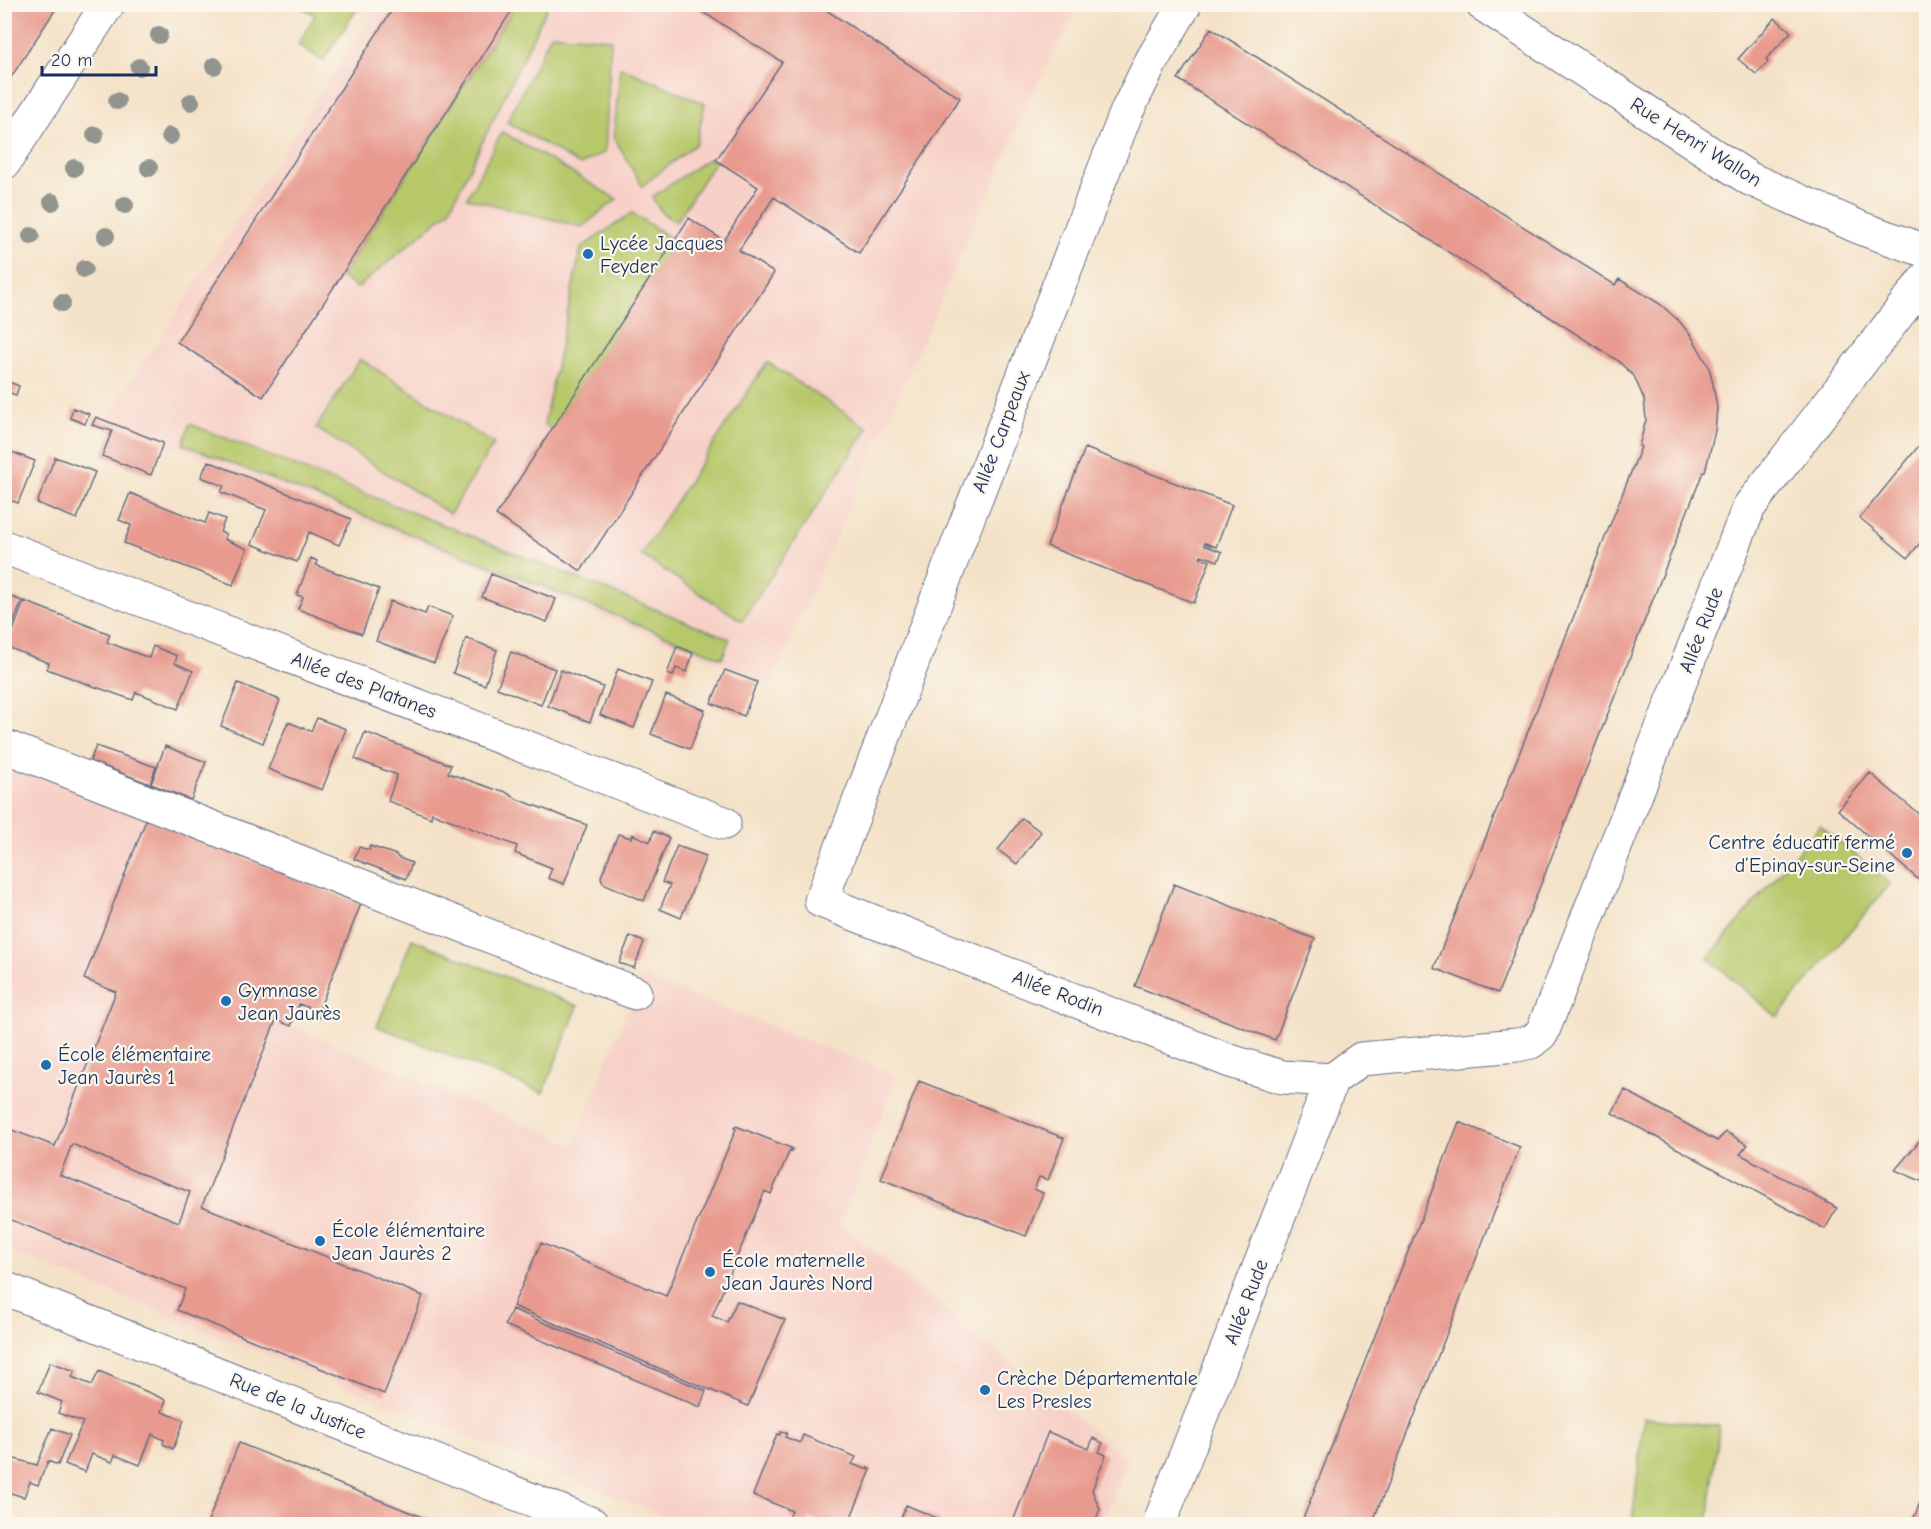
<svg xmlns="http://www.w3.org/2000/svg" width="1931" height="1529" font-family="'Comic Neue',sans-serif">
  <style>
    .built { fill: #f7d1c8 }
    .green { fill: #b7c86b; stroke: #697c64; stroke-width: 1.5 }
    .building { fill: #e89a8e; fill-rule: evenodd }
    .lines { fill: none; stroke-linecap: round; stroke-linejoin: round }
    .minor-casing { stroke: #676e83; stroke-width: 35 }
    .minor { stroke: #fff; stroke-width: 33 }
    .tree { fill: #92948f }
    .poi-dot { fill: #1f6fb2; stroke: #fbf7ec; stroke-width: 2 }
    .labels { text-anchor: middle; dominant-baseline: central; stroke-width: 4.5; stroke-linejoin: round; paint-order: stroke }
    .street-label { font-size: 20px; fill: #1b2f5e; stroke: #fbf7ec }
    .poi-label { font-size: 20px; fill: #1b2f5e; stroke: #fbf7ec; text-anchor: start }
  </style>
  <rect width="100%" height="100%" fill="#fbf7ec"/>
  <filter id="ink" filterUnits="userSpaceOnUse"><feTurbulence type="fractalNoise" baseFrequency=".0167" numOctaves="2"/><feDisplacementMap in="SourceGraphic" scale="12" xChannelSelector="R" yChannelSelector="G"/><feConvolveMatrix kernelMatrix="1 2 1 2 8 2 1 2 1" color-interpolation-filters="sRGB"/></filter>
  <filter id="wash" filterUnits="userSpaceOnUse"><feTurbulence type="fractalNoise" baseFrequency=".008" numOctaves="4" result="noise"/><feDisplacementMap in="SourceGraphic" scale="24" xChannelSelector="R" yChannelSelector="G"/><feGaussianBlur stdDeviation="1.35" result="paint"/><feColorMatrix in="noise" values="0 0 0 0 0 0 0 0 0 0 0 0 0 0 0 0 0 1.4 0 .05"/><feComposite in="paint" operator="in"/></filter>
  <g filter="url(#wash)">
    <rect width="100%" height="100%" fill="#f4e2c8"/>
    <path class="built" d="M356,5H1080L1035,88L771,683L106,420L372,15Z
      M4,761L148,815L84,978L116,992L58,1139L204,1198L276,1020L573,1145L641,976L897,1075L840,1224L1128,1460L1102,1524H683L5,1249Z"/>
    <path class="green" d="M356,4L359,6L323,61L298,45L315,15L299,5Z
      M516,5L548,4V6L449,211L357,288L341,277Z
      M551,34L611,39L605,152L580,165L507,122Z
      M620,67L705,104L696,144L642,186L614,137Z
      M502,132L617,199L582,227L467,198Z
      M708,159L716,160L676,222L662,213L652,197Z
      M632,213L675,241L552,430L544,424L581,248Z
      M360,359L494,444L450,514L316,428Z
      M767,362L868,428L742,621L641,555Z
      M190,424L730,639L722,658L183,444Z
      M1820,825L1890,884L1777,1017L1708,958Z
      M412,939L578,1006L543,1093L377,1026Z
      M1644,1418L1719,1426L1708,1524H1632Z"/>
    <g id="blocks">
      <path class="building" d="M4,4H59L4,88Z
        M396,4H516L263,397L177,342Z
        M690,4H817L960,98L859,253L774,197L739,250L774,273L581,571L496,515L689,218L724,241L758,187L716,160L782,62Z
        M1775,18L1791,32L1766,59L1768,62L1756,74L1738,59Z
        M1211,28L1615,285L1619,279L1660,304L1679,321L1692,337L1709,367L1713,384L1717,408L1715,431L1705,472H1703L1498,993L1434,968L1641,447L1639,446L1646,420L1644,399L1634,376L1617,360L1178,79Z
        M4,380L19,386L16,395L4,391Z
        M73,408L89,414L85,424L70,418Z
        M96,417L163,443L151,475L102,456L112,431L92,425Z
        M1926,437V548L1920,543L1908,558L1860,518Z
        M1085,448L1232,505L1216,547L1205,543L1204,545L1222,552L1218,561L1201,555L1200,558L1210,561L1194,603L1047,546Z
        M4,449L35,461L18,503L4,498Z
        M55,457L95,472L77,519L37,503Z
        M208,461L351,519L339,545L309,532L297,562L252,544L266,510L221,492L224,486L201,477Z
        M130,493L205,523L209,513L225,519L220,532L226,534L224,539L247,549L233,585L124,543L131,525L119,520Z
        M311,558L317,561L316,565L379,589L362,634L298,609L303,597L297,595Z
        M491,574L556,599L547,622L482,597Z
        M4,594L22,601L8,637L4,636Z
        M24,601L110,634L107,642L149,658L153,646L177,656L175,663L193,671L178,709L136,692L133,700L90,685L47,669L49,663L7,647Z
        M390,601L425,614L428,607L453,616L434,663L376,641Z
        M466,638L497,650L485,685L453,673Z
        M677,646L693,653L687,672L676,668L673,676L667,674Z
        M511,652L555,669L541,705L497,688Z
        M618,669L652,682L634,728L600,715Z
        M561,670L603,687L590,722L548,706Z
        M725,670L757,682L744,716L711,703Z
        M238,683L280,700L263,743L221,726Z
        M666,695L705,710L690,749L651,734Z
        M317,718L346,729L322,790L268,769L288,722L311,731Z
        M365,732L451,765L448,773L494,789L504,791L517,799L587,825L564,884L548,878L552,868L515,853L517,846L432,813L431,818L388,801L397,775L355,759Z
        M96,746L156,767L150,784L90,761Z
        M165,746L206,762L191,800L151,784Z
        M1870,773L1926,820V886L1838,810Z
        M148,815L149,819L361,904L320,1007L322,1008L319,1018L315,1016V1010L299,1004L291,1026L276,1020L202,1206L423,1296L384,1394L177,1310L185,1289L4,1217V1127L55,1146L116,992L84,979ZM72,1144L134,1171L190,1192L179,1222L60,1175Z
        M1022,818L1041,832L1017,864L998,850Z
        M654,831L669,838L644,901L603,883L601,877L618,834L631,838L632,834L650,842Z
        M370,846L397,855V857L412,863L406,879L354,859L359,847L369,850Z
        M677,846L706,856L681,918L660,909L670,885L662,882Z
        M1174,884L1315,939L1275,1040L1135,986Z
        M630,936L644,942L634,968L619,963Z
        M919,1081L1064,1138L1048,1180L1039,1177L1034,1189L1043,1193L1026,1236L881,1179Z
        M1625,1090L1717,1141L1726,1132L1748,1145L1740,1154L1837,1208L1825,1229L1612,1113Z
        M1459,1122L1520,1147L1372,1524H1301Z
        M736,1126L793,1149L792,1151L790,1150L771,1194L765,1191L712,1316L727,1322L737,1301L785,1320L748,1406L513,1306L541,1243L666,1296L736,1129L734,1128Z
        M1926,1133V1183L1895,1170Z
        M512,1309L706,1391L700,1407L505,1325Z
        M50,1362L75,1371L72,1377L92,1385L99,1371L166,1400L162,1412L184,1420L173,1449L163,1444L164,1440L152,1434L140,1465L115,1455L112,1462L92,1454L85,1472L65,1464L83,1422L58,1413L62,1402L38,1392Z
        M52,1428L70,1435L58,1465L48,1461L38,1485L30,1482L24,1497L4,1491V1456L37,1465Z
        M780,1432L787,1433L785,1437L800,1443L803,1435L856,1457L852,1464L868,1470V1468L871,1470L848,1524H825L809,1518L805,1524H804L789,1518L792,1511L753,1495L777,1434L780,1435Z
        M1048,1432L1089,1449L1093,1438L1103,1443L1099,1452L1106,1455L1092,1490L1100,1509L1094,1524H1012Z
        M239,1443L349,1488L440,1524H207Z
        M1926,1489V1524H1911Z
        M906,1505L939,1519L937,1524H899Z"/>
    </g>
  </g>
  <g filter="url(#ink)">
    <use href="#blocks" fill-opacity="0" stroke="#676e83" stroke-width="1.5"/>
    <g class="lines">
      <defs>
        <path id="minor" d="M1185,4L1152,60L1127,111L961,536L821,901L1230,1061L1282,1077L1332,1080
          M1482,4L1750,179L1863,229L1926,251
          M4,163L108,4
          M4,547L724,823
          M4,746L635,993
          M1332,1080L1361,1059L1517,1045L1531,1042L1542,1033L1749,507L1926,278
          M4,1288L592,1524
          M1159,1524L1332,1080"/>
      </defs>
      <use href="#minor" class="minor-casing"/>
      <use href="#minor" class="minor"/>
    </g>
    <g class="tree">
      <circle cx="159" cy="35" r="9"/>
      <circle cx="214" cy="66" r="9"/>
      <circle cx="139" cy="67" r="9"/>
      <circle cx="117" cy="101" r="9"/>
      <circle cx="191" cy="102" r="9"/>
      <circle cx="95" cy="135" r="9"/>
      <circle cx="170" cy="136" r="9"/>
      <circle cx="74" cy="168" r="9"/>
      <circle cx="149" cy="168" r="9"/>
      <circle cx="52" cy="202" r="9"/>
      <circle cx="125" cy="205" r="9"/>
      <circle cx="31" cy="236" r="9"/>
      <circle cx="106" cy="236" r="9"/>
      <circle cx="84" cy="269" r="9"/>
      <circle cx="62" cy="303" r="9"/>
    </g>
  </g>
  <g class="poi-dot">
    <circle cx="588" cy="254" r="6"/>
    <circle cx="1907" cy="853" r="6"/>
    <circle cx="226" cy="1001" r="6"/>
    <circle cx="46" cy="1065" r="6"/>
    <circle cx="320" cy="1241" r="6"/>
    <circle cx="710" cy="1272" r="6"/>
    <circle cx="985" cy="1390" r="6"/>
  </g>
  <g class="labels">
    <g class="street-label">
      <text transform="translate(1696 142) rotate(32)">Rue Henri Wallon</text>
      <text transform="translate(1001 432) rotate(-69)">Allée Carpeaux</text>
      <text transform="translate(1701 630) rotate(-69)">Allée Rude</text>
      <text transform="translate(364 685) rotate(21)">Allée des Platanes</text>
      <text transform="translate(1058 993) rotate(21)">Allée Rodin</text>
      <text transform="translate(1246 1302) rotate(-69)">Allée Rude</text>
      <text transform="translate(298 1406) rotate(22)">Rue de la Justice</text>
    </g>
    <g class="poi-label">
      <text x="600" y="243">Lycée Jacques<tspan x="600" dy="23">Feyder</tspan></text>
      <text x="1895" y="842" text-anchor="end">Centre éducatif fermé<tspan x="1895" dy="23">d’Epinay-sur-Seine</tspan></text>
      <text x="238" y="990">Gymnase<tspan x="238" dy="23">Jean Jaurès</tspan></text>
      <text x="58" y="1054">École élémentaire<tspan x="58" dy="23">Jean Jaurès 1</tspan></text>
      <text x="332" y="1230">École élémentaire<tspan x="332" dy="23">Jean Jaurès 2</tspan></text>
      <text x="722" y="1260">École maternelle<tspan x="722" dy="23">Jean Jaurès Nord</tspan></text>
      <text x="997" y="1378">Crèche Départementale<tspan x="997" dy="23">Les Presles</tspan></text>
    </g>
  </g>
  <rect width="1931" height="1529" fill="none" stroke="#fbf7ec" stroke-width="24"/>
  <path d="M42 66v9h114v-9" fill="none" stroke="#1b2f5e" stroke-width="3"/>
  <text x="51" y="66" font-size="18" fill="#1b2f5e" stroke="#fbf7ec" stroke-width="4.5" paint-order="stroke">20 m</text>
</svg>
